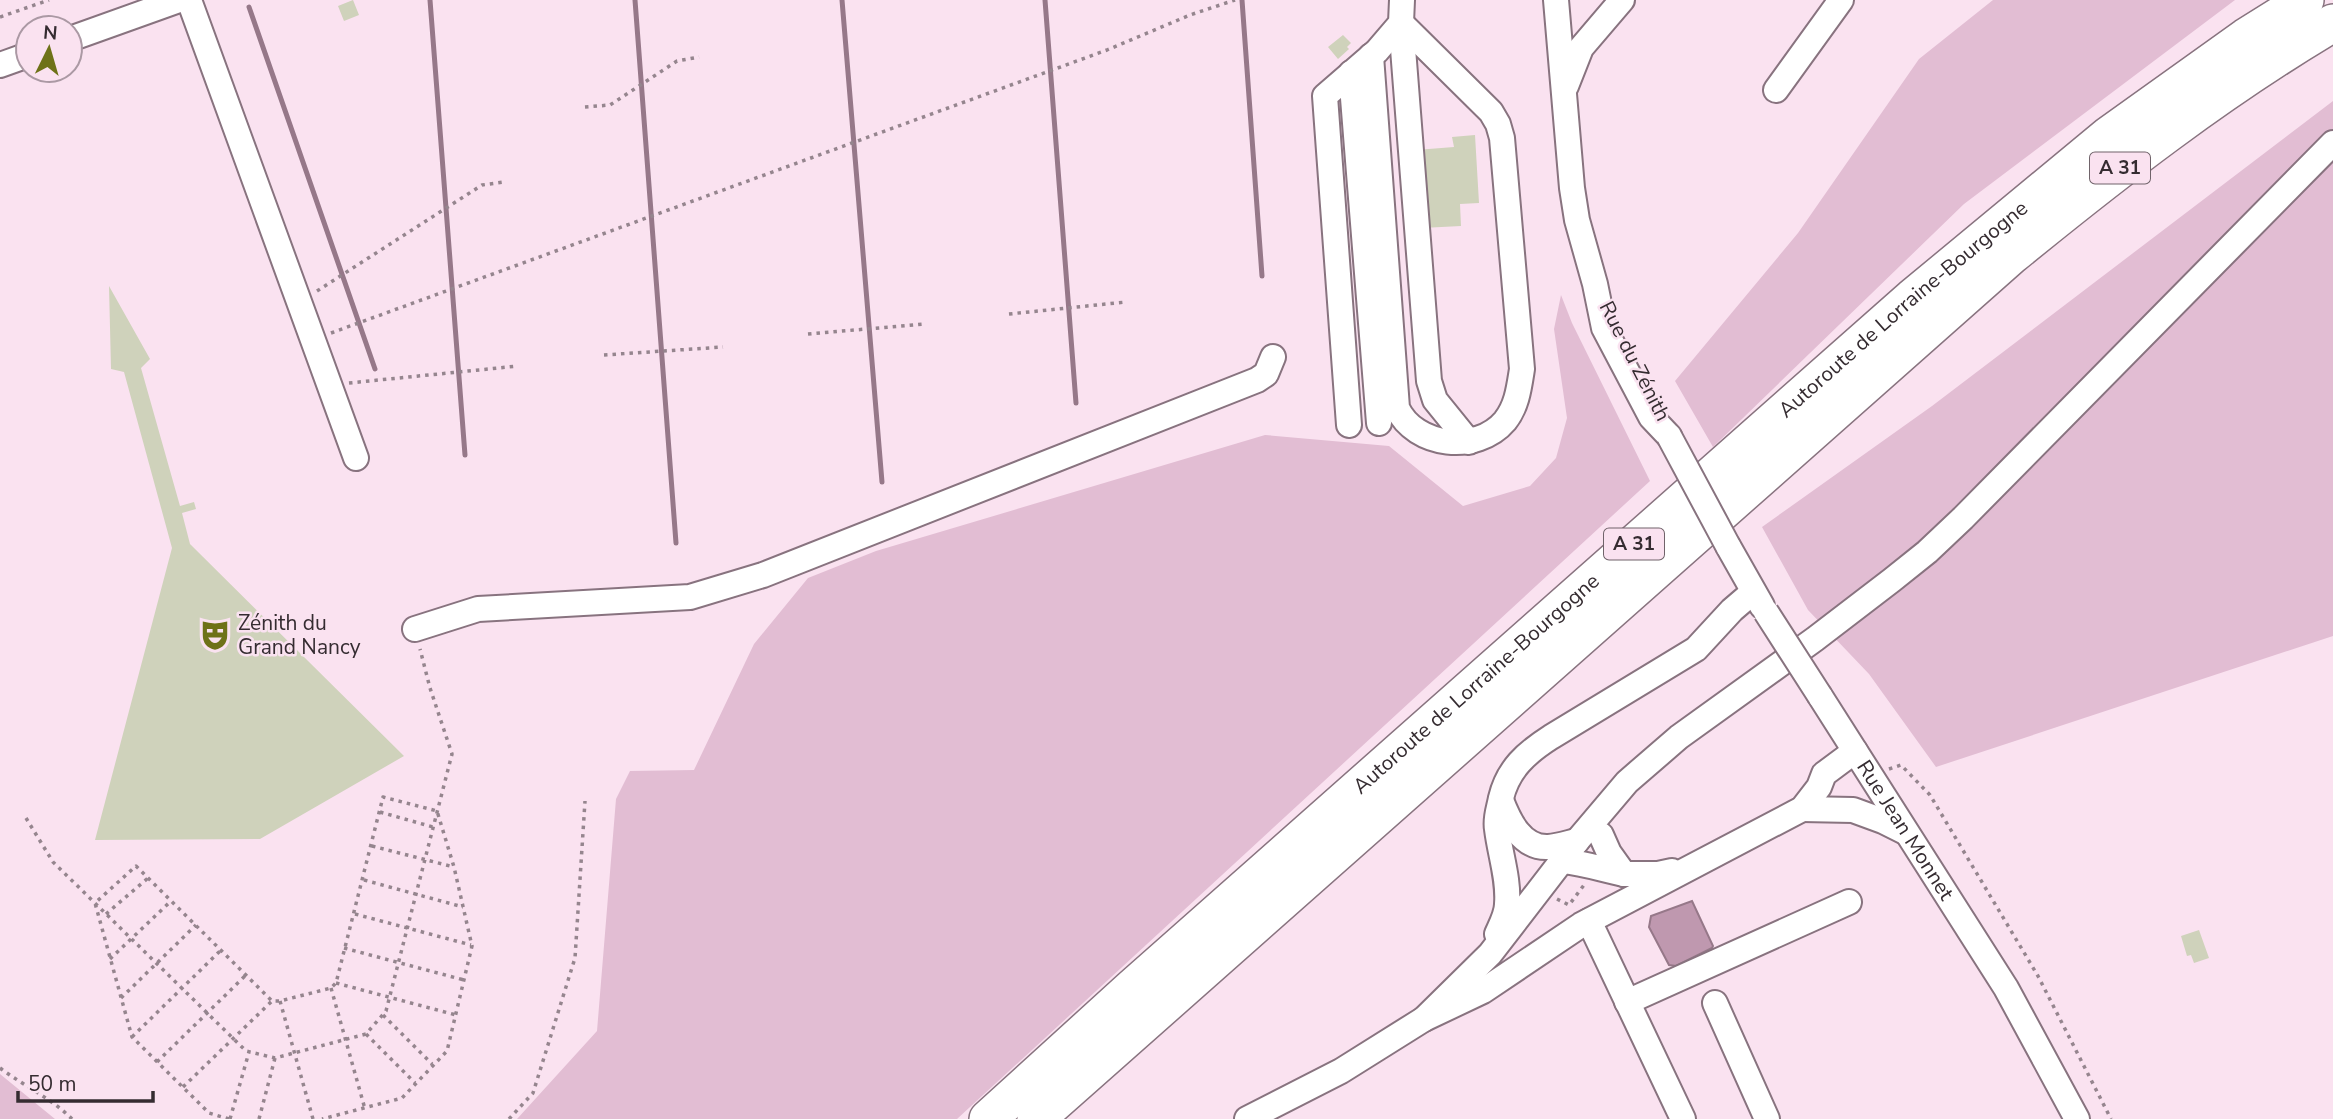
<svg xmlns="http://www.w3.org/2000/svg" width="2333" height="1119" font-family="'Nunito Sans',sans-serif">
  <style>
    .green { fill: #e2bdd3 }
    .water { fill: #bf98af; stroke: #967889; stroke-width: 2 }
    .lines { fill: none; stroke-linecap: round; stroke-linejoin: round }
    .stream { stroke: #967889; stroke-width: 5 }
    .building { fill: #cfd2bb }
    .minor-casing { stroke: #88737f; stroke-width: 28 }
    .highway-casing { stroke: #88737f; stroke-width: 40 }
    .path { stroke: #95858e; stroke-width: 3.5; stroke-dasharray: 3.5 5; stroke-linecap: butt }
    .minor { stroke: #fff; stroke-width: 24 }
    .highway { stroke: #fff; stroke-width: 37 }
    .minor-bridge-casing { stroke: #88737f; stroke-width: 28; stroke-linecap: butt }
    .minor-bridge { stroke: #fff; stroke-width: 24 }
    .labels { text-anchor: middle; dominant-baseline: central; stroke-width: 5; stroke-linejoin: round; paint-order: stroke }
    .shield { fill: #fae2f0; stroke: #70636a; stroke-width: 2 }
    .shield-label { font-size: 19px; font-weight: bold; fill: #352c31 }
    .street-label { font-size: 21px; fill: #352c31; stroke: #fae2f0 }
    .poi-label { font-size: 21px; fill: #352c31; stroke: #fae2f0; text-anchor: start }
  </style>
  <rect width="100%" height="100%" fill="#fae2f0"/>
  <path class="green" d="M1993,0H2235L1964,204L1713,447L1675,381L1798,233L1919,59Z
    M2333,101V636L1936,767L1869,674L1808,610L1762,527L1932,406Z
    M1561,295L1572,323L1650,481L957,1119H517L597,1031L616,799L630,771L694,770L754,644L808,578L876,551L1265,435L1389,446L1463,506L1530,486L1556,458L1567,418L1554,329Z
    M0,1074L55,1119H0Z"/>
  <path class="water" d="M1692,901L1713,946L1712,948L1676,966L1669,965L1649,927L1651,916Z"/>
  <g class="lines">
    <path class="stream" d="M430,0L465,455
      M635,0L676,543
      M842,0L882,482
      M1045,0L1076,403
      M1242,0L1262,276
      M249,7L375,369"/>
  </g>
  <path class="building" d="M353,0L359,15L344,21L338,6Z
    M1343,35L1351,43L1347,47L1349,49L1338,59L1328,47Z
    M1475,135L1479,203L1460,204L1461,226L1422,228L1416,150L1454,147L1452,137Z
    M109,286L150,359L141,368L180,506L194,502L196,509L182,513L190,544L404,756L260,839L95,840L172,548L124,372L111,369Z
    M2199,930L2209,958L2194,963L2191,955L2187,956L2181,936Z"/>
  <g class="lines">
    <defs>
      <g id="minor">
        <path d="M189,0L356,458"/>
        <path d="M1556,0L1572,188L1577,220L1595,284L1604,328L1651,417L1669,436"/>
        <path d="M1401,23L1429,381L1435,400L1469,442"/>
        <path d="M70,39L179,0"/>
        <path d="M1371,56L1397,408C1415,447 1477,454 1505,421C1517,406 1519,388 1522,369L1502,138L1498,124L1491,112L1401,23"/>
        <path d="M0,65L28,55"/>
        <path d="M1351,73L1379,423"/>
        <path d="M1566,86L1581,48L1622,0"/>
        <path d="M1776,90L1841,0"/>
        <path d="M1349,425L1325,96L1377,51L1401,23L1402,0"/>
        <path d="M1728,546L1762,606"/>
        <path d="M415,629L478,609L690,597L763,575L1257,380L1266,374L1273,357"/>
        <path id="s1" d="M1820,696L2006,988L2077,1119"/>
        <path d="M1501,800C1509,821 1522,849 1549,847C1558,846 1568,843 1577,841"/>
        <path d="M1802,809L1853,810L1883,821L1905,832"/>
        <path d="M1601,835L1609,853L1624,874H1658L1672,871"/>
        <path d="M1564,861C1584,863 1604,870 1624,874"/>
        <path d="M1589,921L1683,1119"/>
        <path d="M1497,934C1501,925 1507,914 1507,904C1509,879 1500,854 1497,829C1495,818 1499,809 1501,798C1508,769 1526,753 1551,737L1696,649L1732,610L1753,592"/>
        <path d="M1627,1002L1849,902"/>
        <path d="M1715,1003L1767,1119"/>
        <path d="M1424,1019L1490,954L1577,841L1627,782L1679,737L1815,639L1892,580L1927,552L1963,518L2333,143"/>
        <path d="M1247,1119L1341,1071L1424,1019L1483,991L1581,925L1802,809L1819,787L1824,774L1855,751"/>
      </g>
      <g id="highway">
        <path id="s2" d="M988,1119L1132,988L1912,298L2109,135L2246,37L2305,0"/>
        <path d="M1036,1119L2011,256C2114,172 2218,91 2333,23"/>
      </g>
    </defs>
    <use href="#minor" class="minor-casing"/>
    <use href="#highway" class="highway-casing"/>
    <path class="path" d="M0,17L49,0
      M585,107L610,105L677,61L699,57
      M317,291L482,185L504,182
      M1009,314L1126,302
      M331,333L1107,50L1190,15L1235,0
      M808,334L925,324
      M604,355L723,347
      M349,383L518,366
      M1889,769L1901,765L1930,795L2038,976L2111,1119
      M380,812L433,827
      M26,818L53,862L246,1051L275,1058L366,1034L386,1011L452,754L430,688L420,649
      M372,846L454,867
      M364,880L463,907
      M1557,899L1569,905L1584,885
      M106,914L148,878
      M355,914L471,945
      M344,948L464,980
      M110,959L171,901
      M336,983L456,1015
      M331,988L365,1109
      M121,998L196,925
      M280,1001L313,1119
      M383,1015L432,1064
      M366,1034L415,1083
      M132,1037L220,951
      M157,1062L246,975
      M0,1068C24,1086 51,1098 72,1119
      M183,1087L272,1001
      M229,1119L209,1113L132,1037L95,903L136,866L272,1001H280L331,988L336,983L383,797L437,811L454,867L472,946L447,1051L402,1098L322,1119
      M230,1119L249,1052
      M259,1119L275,1058
      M509,1119L533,1093L575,958L585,801"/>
    <use href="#minor" class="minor"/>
    <use href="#highway" class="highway"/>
    <defs>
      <path id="minor-bridge" d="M1669,436L1728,546
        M1766,612L1820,696"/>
    </defs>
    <use href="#minor-bridge" class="minor-bridge-casing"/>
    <use href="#minor-bridge" class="minor-bridge"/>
  </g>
  <defs>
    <symbol id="theatre-bare" viewBox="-9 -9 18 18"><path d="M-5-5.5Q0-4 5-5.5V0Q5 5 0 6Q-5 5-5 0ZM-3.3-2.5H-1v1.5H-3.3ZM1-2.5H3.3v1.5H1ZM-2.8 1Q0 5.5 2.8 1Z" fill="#6e7218" stroke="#fae2f0" stroke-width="2.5" paint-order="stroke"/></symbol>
  </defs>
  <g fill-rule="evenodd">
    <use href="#theatre-bare" x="193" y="613" width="44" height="44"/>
  </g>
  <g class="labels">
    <g class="shield">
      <rect x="2090" y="152.5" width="60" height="31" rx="5"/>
      <rect x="1604" y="528.5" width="60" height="31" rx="5"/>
    </g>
    <g class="shield-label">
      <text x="2120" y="168">A 31</text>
      <text x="1634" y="544">A 31</text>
    </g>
    <g class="street-label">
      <text stroke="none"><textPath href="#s2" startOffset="1222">Autoroute de Lorraine-Bourgogne</textPath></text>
      <text transform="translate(1635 361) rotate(63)">Rue du Zénith</text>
      <text stroke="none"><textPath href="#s2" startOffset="654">Autoroute de Lorraine-Bourgogne</textPath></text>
      <text stroke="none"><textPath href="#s1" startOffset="159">Rue Jean Monnet</textPath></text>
    </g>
    <g class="poi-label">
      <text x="238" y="623">Zénith du<tspan x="238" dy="24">Grand Nancy</tspan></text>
    </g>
  </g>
  <g transform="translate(49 49) rotate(5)"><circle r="33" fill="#fae2f0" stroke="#ab99a4" stroke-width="2"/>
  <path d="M0-5L12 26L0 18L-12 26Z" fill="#6e7218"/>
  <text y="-10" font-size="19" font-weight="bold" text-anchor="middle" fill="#352c31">N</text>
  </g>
  <path d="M18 1091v10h135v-10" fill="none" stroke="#352c31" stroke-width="3.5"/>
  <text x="28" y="1091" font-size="21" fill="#352c31" stroke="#fae2f0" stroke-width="5" paint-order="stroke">50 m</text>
</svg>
